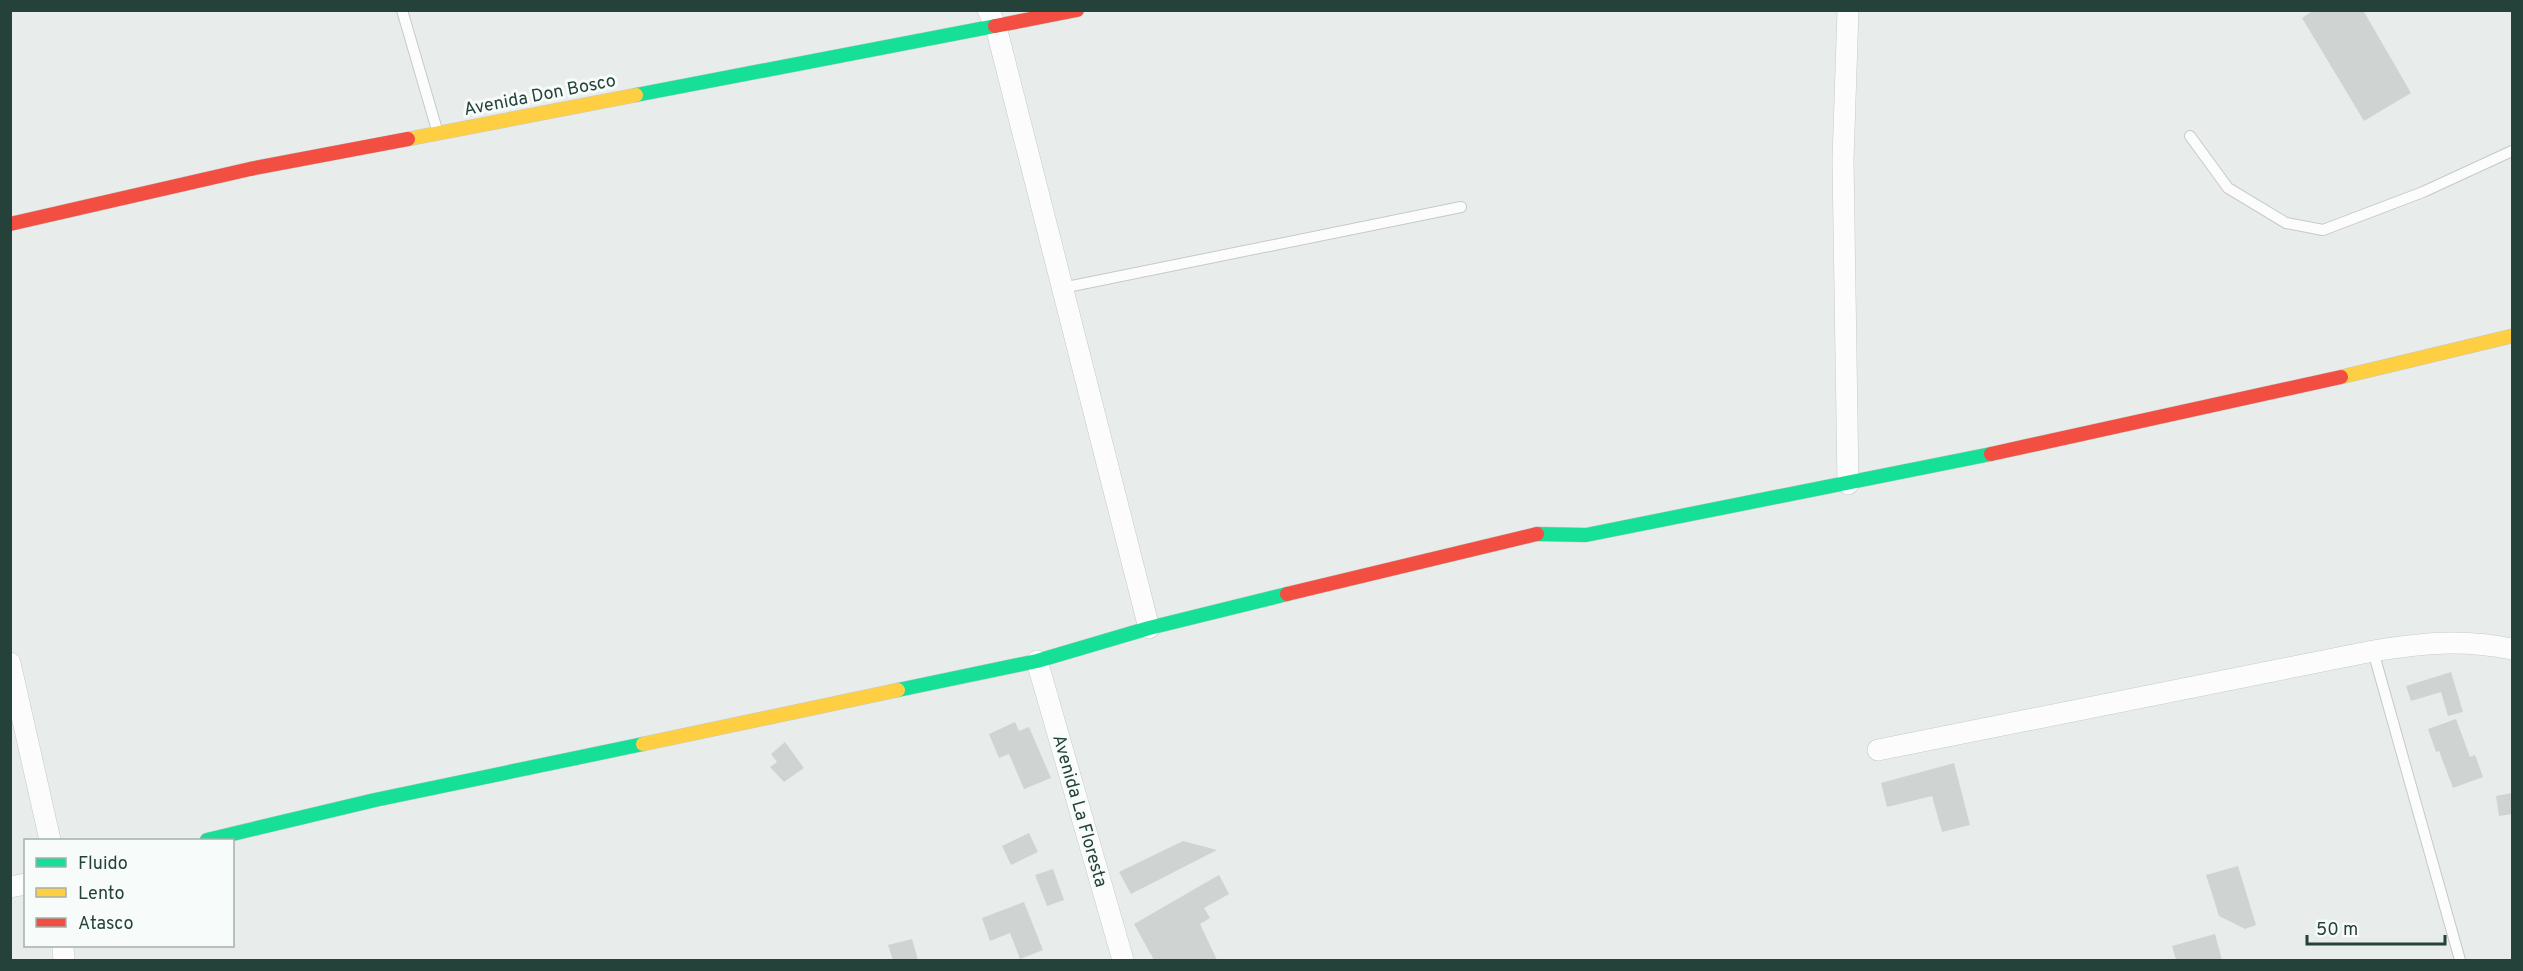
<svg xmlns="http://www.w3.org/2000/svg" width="2523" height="971" font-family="Overpass,sans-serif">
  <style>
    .building { fill: #cfd4d2 }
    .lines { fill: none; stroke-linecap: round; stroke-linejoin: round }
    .lane-casing { stroke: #c5cac8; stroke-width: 12 }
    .street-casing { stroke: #c5cac8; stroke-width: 22 }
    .fast-casing { stroke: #c3cbc8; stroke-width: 15 }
    .slow-casing { stroke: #c3cbc8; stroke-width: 15 }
    .jam-casing { stroke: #c3cbc8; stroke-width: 15 }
    .lane { stroke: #fcfcfc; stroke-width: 10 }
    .street { stroke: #fcfcfc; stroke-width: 21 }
    .fast { stroke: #16e098; stroke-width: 14 }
    .slow { stroke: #ffcf43; stroke-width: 14 }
    .jam { stroke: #f24e42; stroke-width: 14 }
    .labels { text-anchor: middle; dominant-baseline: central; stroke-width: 6; stroke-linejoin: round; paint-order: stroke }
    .street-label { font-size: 18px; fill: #24423a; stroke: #f7fbf9 }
  </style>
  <rect width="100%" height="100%" fill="#e8edeb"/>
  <path class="building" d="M2314,10H2363L2411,93L2364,121L2302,18Z
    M2451,672L2463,712L2448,716L2441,692L2411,701L2406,686Z
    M2456,719L2470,757L2475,755L2483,777L2453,788L2439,751L2436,752L2428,729Z
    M1015,722L1019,731L1029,727L1051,778L1024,789L1009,754L999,758L989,734Z
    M785,742L804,768L784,782L770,767L777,762L771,754Z
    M1954,763L1970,825L1942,832L1932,796L1887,807L1881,783Z
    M2512,793V814L2499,816L2496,796Z
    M1029,833L1038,852L1011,865L1002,846Z
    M1183,841L1217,850L1131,894L1119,872Z
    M2238,866L2256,925L2245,929L2219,916L2206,875Z
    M1053,869L1064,900L1047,906L1035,875Z
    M1219,875L1229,894L1204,908L1210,918L1200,924L1217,960H1154L1134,924Z
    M1024,902L1043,950L1020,959L1010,933L990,941L982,918Z
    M2215,934L2222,960H2176L2172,946Z
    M912,939L918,960H893L888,945Z"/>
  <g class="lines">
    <defs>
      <path id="lane" d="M402,10L437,130
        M2190,136L2228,188L2286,223L2323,230L2423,192L2512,151
        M1062,288L1461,207
        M2373,651L2460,960"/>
      <path id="street" d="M988,10L996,27L1149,628
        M1848,10L1843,160L1848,484
        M1037,661L1123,960
        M10,663L50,840
        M1878,750L2373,651C2423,643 2462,639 2512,649
        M10,887L26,884
        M63,946L64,960"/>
      <path id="fast" d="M636,95L995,26
        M1537,534L1586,535L1991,454
        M898,690L1037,661L1149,628L1287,594
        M207,840L375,800L643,744"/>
      <path id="slow" d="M408,139L636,95
        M2341,377L2512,336
        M643,744L898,690"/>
      <path id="jam" d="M995,26L1077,10
        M10,224L250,169L408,139
        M1991,454L2341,377
        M1287,594L1537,534"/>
    </defs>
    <use href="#lane" class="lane-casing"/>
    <use href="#street" class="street-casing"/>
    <use href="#fast" class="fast-casing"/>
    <use href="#slow" class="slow-casing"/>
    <use href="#jam" class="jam-casing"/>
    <use href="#lane" class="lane"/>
    <use href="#street" class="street"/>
    <use href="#fast" class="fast"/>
    <use href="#slow" class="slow"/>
    <use href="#jam" class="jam"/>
  </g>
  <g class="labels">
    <g class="street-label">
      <text transform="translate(540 96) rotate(-11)">Avenida Don Bosco</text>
      <text transform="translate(1079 811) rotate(74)">Avenida La Floresta</text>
    </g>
  </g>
  <rect width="2523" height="971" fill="none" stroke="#24423a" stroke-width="24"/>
  <rect x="24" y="839" width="210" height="108" fill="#f7fbf9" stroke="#a3b1ad" stroke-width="1.5"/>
  <rect x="36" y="858" width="30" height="9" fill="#16e098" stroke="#a3b1ad" stroke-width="1.5"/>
  <text x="78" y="869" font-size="18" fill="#24423a">Fluido</text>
  <rect x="36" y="888" width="30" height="9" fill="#ffcf43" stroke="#a3b1ad" stroke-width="1.5"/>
  <text x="78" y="899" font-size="18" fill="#24423a">Lento</text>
  <rect x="36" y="918" width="30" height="9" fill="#f24e42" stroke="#a3b1ad" stroke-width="1.5"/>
  <text x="78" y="929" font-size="18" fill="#24423a">Atasco</text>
  <path d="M2307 935v9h138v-9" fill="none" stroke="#24423a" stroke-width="3"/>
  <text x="2316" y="935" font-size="18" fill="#24423a" stroke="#f7fbf9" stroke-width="4.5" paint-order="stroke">50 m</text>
</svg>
